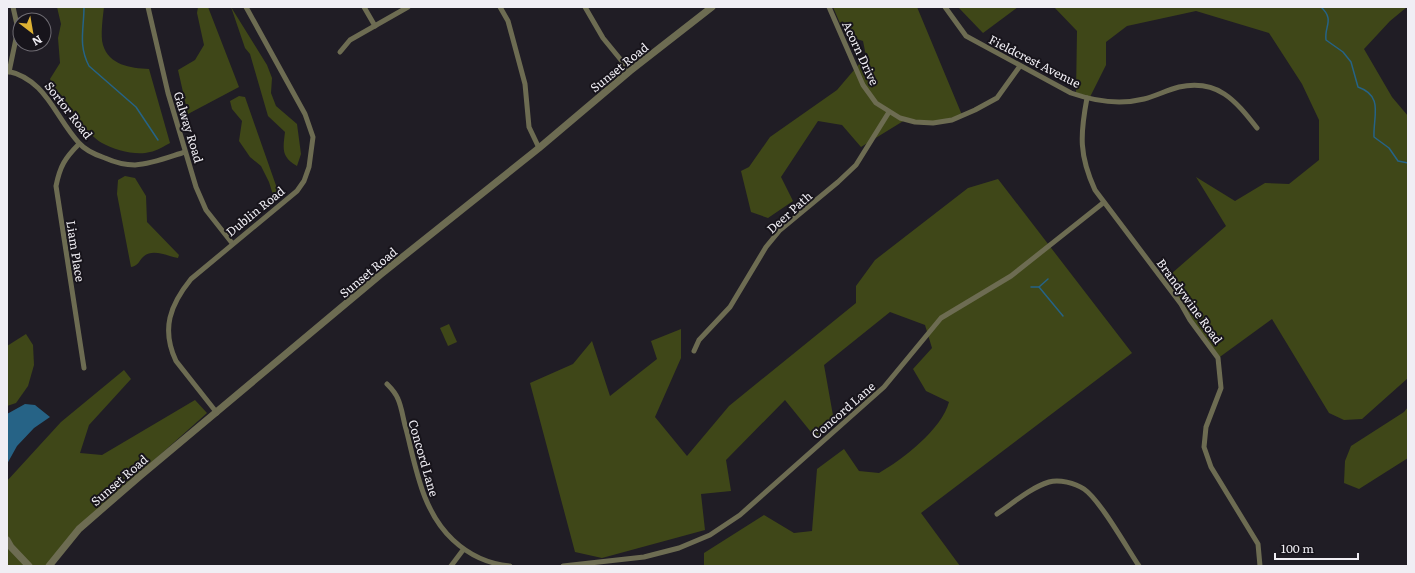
<svg xmlns="http://www.w3.org/2000/svg" width="1415" height="573" viewBox="0 0 1415 573" font-family="Literata,serif">
<style>
.green{fill:#3f4718}
.water{fill:#266386}
.lines{fill:none;stroke-linecap:round;stroke-linejoin:round}
.stream{stroke:#266386;stroke-width:1.5}
.minor{stroke:#6d6c52;stroke-width:5}
.tertiary{stroke:#6d6c52;stroke-width:7}
.labels{text-anchor:middle;dominant-baseline:central;stroke-width:4;stroke-linejoin:round;paint-order:stroke}
.street-label{font-size:12px;fill:#f0eef4;stroke:#17141b}
</style>
<rect width="100%" height="100%" fill="#201d25"/>
<g class="green">
<path d="M57,7h47c-1,9 -4,29 -1,38 6,20 27,23 46,24l21,74c-6,3 -13,8 -20,9 -14,4 -35,-2 -48,-9 -14,-7 -45,-49 -52,-64l10,-16 -2,-25 3,-14z"/>
<path d="M198,7h10l31,80 -51,27 -10,-44 17,-10 9,-15 -7,-32z"/>
<path d="M231,7l36,58 5,13 -1,15 5,13 21,18 4,30 -4,12c-16,-9 -14,-17 -12,-34l-17,-16 -18,-62 -5,-6z"/>
<path d="M833,7h84l45,108 -37,10 -20,-5 -44,27 -19,-22 -24,-4 -37,56 12,24 -25,17 -17,-6 -10,-41 8,-4 21,-30 67,-47 29,-34 -3,-15 -18,-6z"/>
<path d="M958,7h60l-35,26z"/>
<path d="M1054,7h353l-17,14 -26,28 28,48 16,19v262l-46,41 -18,1 -15,-7 -57,-94 -55,40 -49,-71 6,-5 -3,-9 55,-48 -30,-49 39,24 30,-18 24,1 30,-24v-40l-17,-36 -33,-51 -73,-22 -69,15 -21,16v23l-17,34 -13,-5 1,-63z"/>
<path d="M239,96l6,1 34,97 -5,4 -5,-16 -8,-16 -11,-9 -11,-16 3,-20 -10,-12 -2,-8z"/>
<path d="M125,176l10,2 11,18 1,26 32,33 -1,3c-11,-2 -26,-10 -35,-1 -4,4 -5,9 -12,10l-14,-73 1,-14z"/>
<path d="M998,179l134,174 -211,160 39,53h-256v-13l60,-38 30,18 18,-2 5,-62 27,-20 15,22 20,2c23,-13 63,-44 70,-71l-23,-11 -13,-22 19,-21 -7,-23 -35,-13 -66,53 10,56 -19,16 -30,-37 -59,60 5,31 -30,3 4,36 -103,28 -27,-6 -45,-169 43,-19 19,-23 18,55 47,-37 -6,-18 30,-12v29l-26,59 32,39 42,-50 127,-103v-17l19,-26 93,-72z"/>
<path d="M449,324l8,18 -9,4 -8,-18z"/>
<path d="M26,334l7,11 1,20 -6,21 -12,17 -9,3v-60z"/>
<path d="M124,370l7,9 -42,46 -9,28 22,2 93,-55 12,13 -127,113 -32,40h-41v-85l54,-59z"/>
<path d="M1408,407v51l-49,31 -15,-6 1,-22 6,-15 53,-34z"/>
</g>
<path class="water" d="M25,404l10,1 15,12 -16,11 -17,18 -10,18v-50z"/>
<g class="lines">
<g class="stream">
<path d="M84,7c0,22 -6,38 5,59l47,41 22,33"/>
<path d="M1321,7c14,13 3,19 5,33l17,12 8,10 7,25c26,9 15,29 16,50l15,11 9,13 10,2"/>
<path d="M1031,287h8l9,-8"/>
<path d="M1039,287l24,29"/>
</g>
<g class="minor">
<path d="M148,7l20,86 28,94 10,23 26,33"/>
<path d="M364,7l11,19"/>
<path d="M500,7l8,14 17,63 4,43 10,21"/>
<path d="M585,7l18,31 27,33"/>
<path d="M829,7l34,78 13,18 24,15 15,4 18,1 19,-3 23,-10 22,-12 23,-32"/>
<path d="M945,7l21,29 105,57c23,8 49,12 73,6 12,-3 23,-9 35,-12 39,-8 56,13 78,41"/>
<path d="M340,52l10,-12 58,-33"/>
<path d="M7,71c39,8 48,46 72,72 6,7 17,12 26,15 9,4 20,7 30,7 17,-1 34,-8 50,-13"/>
<path d="M9,72l9,-43 -5,-22"/>
<path d="M1087,98c-7,37 -8,57 8,92l86,114 9,16 28,38 3,30 -15,39 -2,20 7,20 47,77 2,22"/>
<path d="M79,144c-14,14 -19,22 -23,42l28,182"/>
<path d="M694,351l5,-11 31,-33 36,-60 14,-17 58,-48 18,-17 33,-53"/>
<path d="M387,384c4,4 9,10 11,15 4,9 5,20 8,30 10,39 16,82 47,111 16,15 36,24 57,26"/>
<path d="M217,413l-41,-52c-15,-32 -6,-56 15,-82l106,-88 7,-10 5,-14 4,-30 -8,-23 -59,-107"/>
<path d="M997,514c16,-11 33,-26 52,-32 10,-3 26,1 35,7 16,11 43,59 55,77"/>
<path d="M451,566l12,-16"/>
<path d="M563,566l81,-9 35,-9 31,-13 30,-20 144,-128 57,-69 70,-42 92,-73"/>
</g>
<g class="tertiary">
<path d="M7,540l4,7 18,19"/>
<path d="M49,566l30,-37 61,-53 240,-201 159,-127 91,-77 82,-64"/>
</g>
</g>
<g class="labels">
<g class="street-label">
<text transform="translate(861 53) rotate(65)">Acorn Drive</text>
<text transform="translate(1035 61) rotate(27)">Fieldcrest Avenue</text>
<text transform="translate(619 67) rotate(-39)">Sunset Road</text>
<text transform="translate(69 110) rotate(52)">Sortor Road</text>
<text transform="translate(189 127) rotate(73)">Galway Road</text>
<text transform="translate(255 211) rotate(-39)">Dublin Road</text>
<text transform="translate(789 212) rotate(-42)">Deer Path</text>
<text transform="translate(76 251) rotate(81)">Liam Place</text>
<text transform="translate(368 272) rotate(-40)">Sunset Road</text>
<text transform="translate(1190 301) rotate(54)">Brandywine Road</text>
<text transform="translate(843 410) rotate(-41)">Concord Lane</text>
<text transform="translate(424 458) rotate(74)">Concord Lane</text>
<text transform="translate(119 480) rotate(-41)">Sunset Road</text>
</g>
</g>
<rect width="1415" height="573" fill="none" stroke="#f0eef4" stroke-width="16"/>
<g transform="translate(32 32) rotate(149)"><circle r="19" fill="#17141b" stroke="#6e6b72"/>
<path d="M0-3L7 15L0 10L-7 15Z" fill="#ddb133"/>
<text y="-6" font-size="11" font-weight="bold" text-anchor="middle" fill="#f0eef4">N</text>
</g>
<path d="M1275 553v6h83v-6" fill="none" stroke="#f0eef4" stroke-width="2"/>
<text x="1281" y="553" font-size="12" fill="#f0eef4" stroke="#17141b" stroke-width="3" paint-order="stroke">100 m</text>
</svg>
